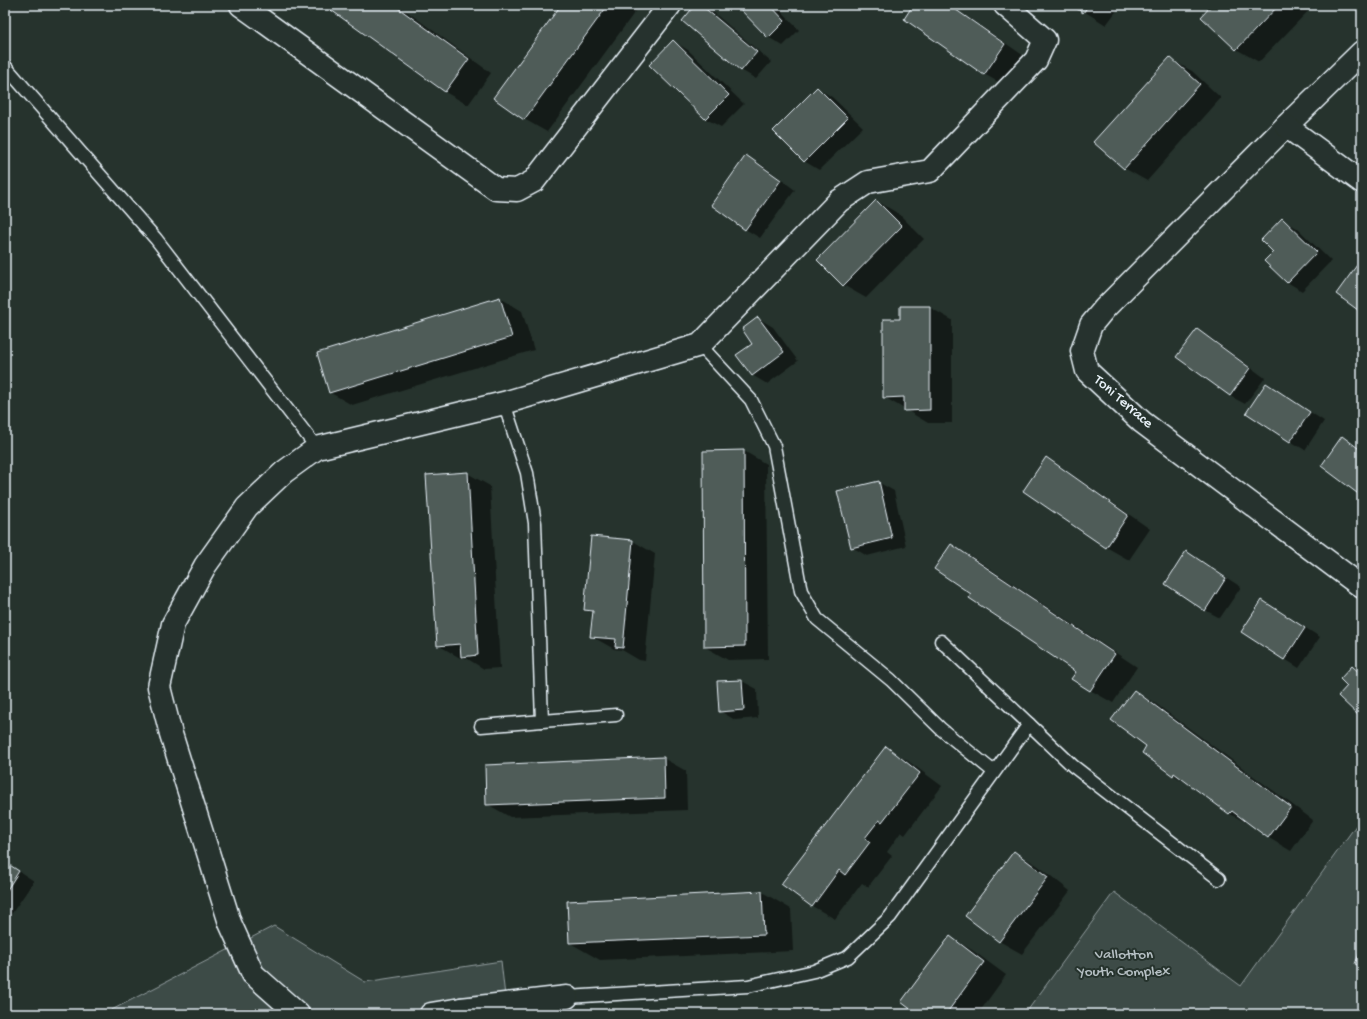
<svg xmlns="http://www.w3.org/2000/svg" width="1367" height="1019" viewBox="0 0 1367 1019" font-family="'Gochi Hand',sans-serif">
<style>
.green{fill:#3e4b47;stroke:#939ea0}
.shadow{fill:#0007}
.building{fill:#505c59;stroke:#e8f1f8}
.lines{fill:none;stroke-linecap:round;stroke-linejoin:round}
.lane-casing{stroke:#e8f1f8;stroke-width:15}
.street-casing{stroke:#e8f1f8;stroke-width:25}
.lane{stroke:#26332d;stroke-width:12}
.street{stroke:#26332d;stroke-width:22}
.labels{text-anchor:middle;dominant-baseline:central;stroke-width:4;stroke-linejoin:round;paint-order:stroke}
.street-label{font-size:15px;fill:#e8f1f8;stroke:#26332d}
.park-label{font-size:15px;fill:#b5bfc3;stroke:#26332d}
</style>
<rect width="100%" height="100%" fill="#26332d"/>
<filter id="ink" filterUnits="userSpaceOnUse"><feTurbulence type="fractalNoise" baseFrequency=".025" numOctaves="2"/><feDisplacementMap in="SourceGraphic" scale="8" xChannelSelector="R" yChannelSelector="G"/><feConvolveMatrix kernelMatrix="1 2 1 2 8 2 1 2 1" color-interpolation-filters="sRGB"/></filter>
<g filter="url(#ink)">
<g class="green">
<path d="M1362,817v197h-337l89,-122 127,94z"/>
<path d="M274,926l91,56 136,-21 6,53h-403z"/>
</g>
<g class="shadow">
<path d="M326,5h72l93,68 -23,32 -23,-13z"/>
<path d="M561,5h79l-93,127 -23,-13z"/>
<path d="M696,5h5l12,7 58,50 -15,17 -15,-9z"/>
<path d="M737,5h38l24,25 -16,16 -15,-9z"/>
<path d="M914,5h27l4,2 2,-2 22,13 58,40 -20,29 -23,-13z"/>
<path d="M1074,5h47l-15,20z"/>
<path d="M1214,5h100l-55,57 -23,-13z"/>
<path d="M673,41l15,9 56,54 -23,23 -15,-8 -56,-54z"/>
<path d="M1170,59l22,12 29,27 -74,83 -23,-13z"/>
<path d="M817,88l15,9 31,30 -44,43 -15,-9z"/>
<path d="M747,157l15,8 33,25 -35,48 -15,-9z"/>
<path d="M877,201l22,13 25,25 -58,59 -23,-13z"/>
<path d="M1282,220l15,8 34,33 -29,30 -15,-9z"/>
<path d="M500,298l22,13 12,39 -182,55 -23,-13z"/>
<path d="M929,307l23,13v103h-24l-44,-26 17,-77z"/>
<path d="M758,318l15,9 25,34 -31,23 -15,-9 2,-31z"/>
<path d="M1197,330l15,9 53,39 -20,26 -15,-8z"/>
<path d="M1267,384l57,37 -19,29 -15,-9z"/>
<path d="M1343,438l19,12v45h-1z"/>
<path d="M744,451l22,13 2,195 -40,1 -23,-13z"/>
<path d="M1046,459l22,13 82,57 -21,31 -23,-13z"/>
<path d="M467,473l23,13 10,182 -16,1 -18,-11h-6l-22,-13z"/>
<path d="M878,482l16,9 12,55 -39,10 -15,-9z"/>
<path d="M591,537l42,4 22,13 -10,107 -6,-1 -17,-10 -8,-1 -23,-13 3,-22 -9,-5z"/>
<path d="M952,545l22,13 163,109 -24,36 -23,-13 -13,-18 -54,-39 -50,-40z"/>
<path d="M1187,552l54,35 -21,31 -15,-8z"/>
<path d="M1263,601l57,36 -21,31 -57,-36z"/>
<path d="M1353,667l9,6v44l-3,-2 -10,-29z"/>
<path d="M742,681l15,8 1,29 -23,2 -15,-9z"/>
<path d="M1134,691l22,13 157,116 -22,31 -22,-13 -16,-12 -23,-12 -36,-27 -21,-12 -26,-29z"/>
<path d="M886,748l22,13 34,25 -37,49 -4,-3 -14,20 5,4 -24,31 -6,-4 -27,36 -23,-13z"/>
<path d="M663,758l23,13 1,39 -177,7 -23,-13z"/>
<path d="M1014,852l23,13 33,26 -48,63 -23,-13z"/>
<path d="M5,862l29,19 -26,38 -3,-1z"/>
<path d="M762,892l29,17 2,42 -193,9 -30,-17z"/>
<path d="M950,937l22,13 34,25 -28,39h-59z"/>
</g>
<g class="building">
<path d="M324,5h70l75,54 -24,33z"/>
<path d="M561,5h47l-84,115 -31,-22z"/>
<path d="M695,5h6l56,47 -16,19 -59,-50z"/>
<path d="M736,5h34l15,16 -17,17z"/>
<path d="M913,5h26l4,3 2,-3h4l56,39 -21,31 -80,-56z"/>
<path d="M1072,5h17l-6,8z"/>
<path d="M1212,5h67l-43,45 -35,-33z"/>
<path d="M673,40l56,55 -24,24 -56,-54z"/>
<path d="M1170,57l30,27 -76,85 -31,-27z"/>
<path d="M817,87l31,31 -44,44 -31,-31z"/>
<path d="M746,155l35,25 -36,50 -34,-25z"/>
<path d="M876,200l26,26 -59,60 -26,-26z"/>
<path d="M1282,218l35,34 -30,31 -23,-22 9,-9 -12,-12z"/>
<path d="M1357,265l5,4v44l-26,-19z"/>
<path d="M500,297l12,40 -183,56 -12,-40z"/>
<path d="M900,306h30v104l-26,1v-14l-21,1v-79h17z"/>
<path d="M758,317l26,35 -32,24 -16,-21 16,-11 -10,-15z"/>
<path d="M1197,329l53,39 -20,28 -54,-39z"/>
<path d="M1266,383l44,29 -20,30 -44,-29z"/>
<path d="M1342,436l20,15v43l-1,2 -40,-30z"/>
<path d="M744,450l1,196 -41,1 -1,-196z"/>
<path d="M1046,457l82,58 -22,33 -83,-57z"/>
<path d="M468,472l10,183 -17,2 -1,-13 -23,2 -11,-171z"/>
<path d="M879,481l13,57 -41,10 -14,-57z"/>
<path d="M591,536l42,4 -10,108 -8,-1 1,-8 -26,-2 3,-26 -9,-1z"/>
<path d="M951,544l164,110 -25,37 -19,-12 5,-7 -55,-37 1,-2 -53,-35 2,-4 -37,-25z"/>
<path d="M1186,551l40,27 -21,33 -40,-27z"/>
<path d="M1262,600l43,28 -21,32 -43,-28z"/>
<path d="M1352,666l10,9v38l-3,3 -21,-20 9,-10 -7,-7z"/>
<path d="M742,680l2,30 -25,2 -2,-31z"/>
<path d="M1134,690l157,117 -23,31 -36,-27 -3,3 -55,-41 -1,3 -31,-23 4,-7 -35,-26z"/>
<path d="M886,746l34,27 -38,49 -3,-2 -14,18 5,4 -25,33 -6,-5 -27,37 -31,-23z"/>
<path d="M664,757l1,41 -179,7 -1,-40z"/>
<path d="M1014,851l34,26 -49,65 -34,-26z"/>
<path d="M5,862l14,9 -14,22z"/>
<path d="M762,891l2,44 -195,8 -2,-42z"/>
<path d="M950,936l34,26 -38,52h-29l-16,-12z"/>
<path d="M1362,947v20l-7,-3z"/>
</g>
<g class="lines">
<defs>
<g id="lane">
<path d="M5,66l151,173 161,209"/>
<path d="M700,345l51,55 23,46 27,145 16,28 74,61 50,49 53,43"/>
<path d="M504,403l23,70 8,50 7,198"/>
<path d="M1029,724l44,42 146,113"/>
<path d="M481,726l135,-11"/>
<path d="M567,997l181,-11 66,-15 34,-14 42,-40 139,-193 -88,-83"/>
</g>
<g id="street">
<path d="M241,5l255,184 21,1 17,-9 136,-176"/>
<path d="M1362,52l-76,74 -181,182 -14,17 -9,26 5,20 55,51 220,165"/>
<path d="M1286,126l76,56"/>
<path d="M298,1014l-45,-40 -23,-51 -59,-189 -12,-47 14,-63 32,-58 42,-59 37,-35 33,-24 187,-45 196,-58 139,-144 29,-19 62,-11 106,-111 9,-20 -40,-35"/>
<path d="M431,1014l30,-5"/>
<path d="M462,1014l-1,-5 106,-12"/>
</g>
</defs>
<use href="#lane" class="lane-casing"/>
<use href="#street" class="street-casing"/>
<use href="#lane" class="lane"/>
<use href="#street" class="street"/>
</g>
</g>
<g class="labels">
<g class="street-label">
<text transform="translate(1123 402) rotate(41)">Toni Terrace</text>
</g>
<g class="park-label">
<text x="1124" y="955">Vallotton<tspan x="1124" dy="17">Youth Complex</tspan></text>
</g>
</g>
<rect width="1367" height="1019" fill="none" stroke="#26332d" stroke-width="20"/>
<rect x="10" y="10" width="1347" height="999" fill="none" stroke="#e8f1f8" stroke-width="1.5" filter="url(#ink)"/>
</svg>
